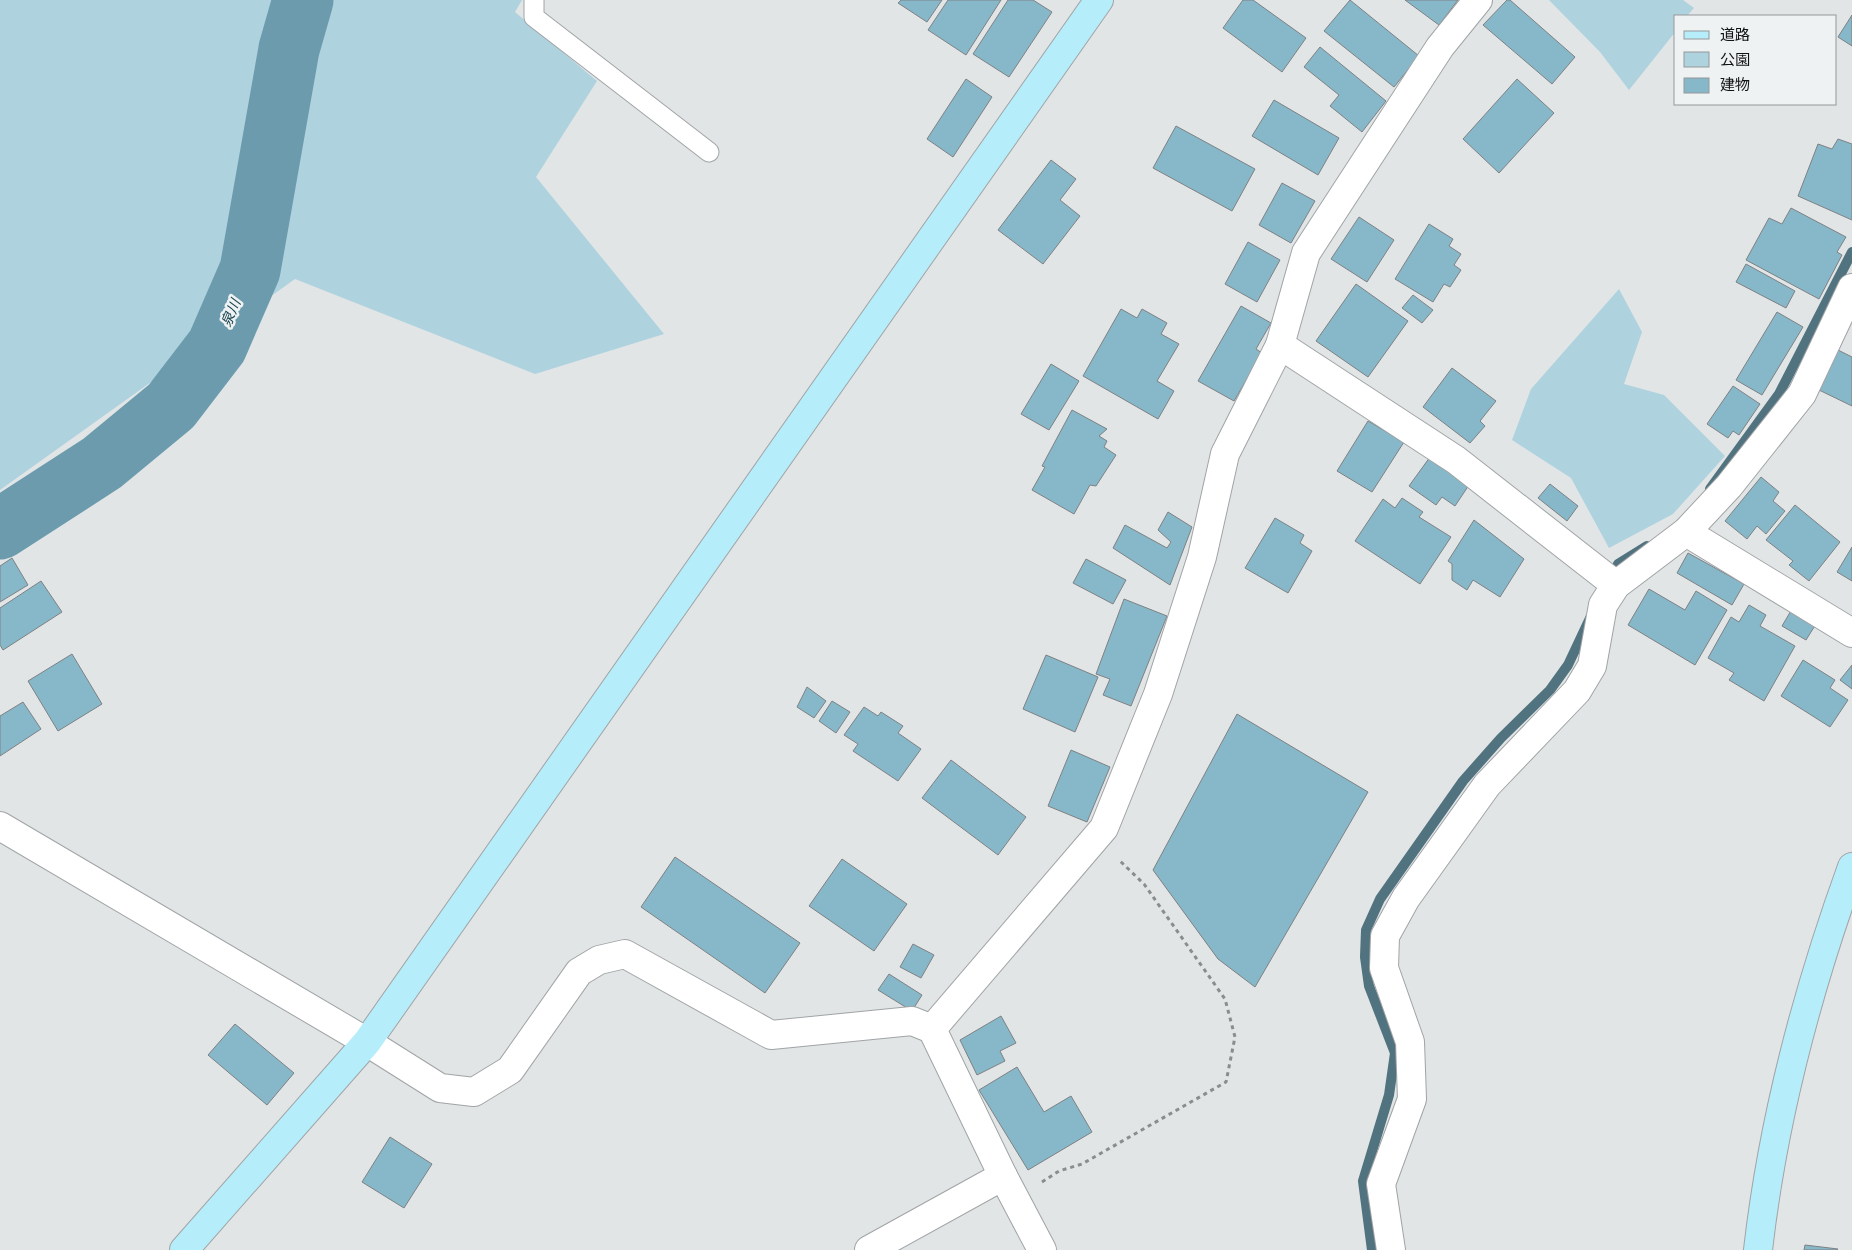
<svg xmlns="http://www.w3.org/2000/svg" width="1852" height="1250" viewBox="0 0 1852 1250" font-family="Signika,'Noto Sans JP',sans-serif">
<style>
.green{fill:#afd2df}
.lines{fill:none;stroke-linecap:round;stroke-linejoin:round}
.stream{stroke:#51727f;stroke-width:10}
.river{stroke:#6c9bad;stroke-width:61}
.building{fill:#87b8ca;stroke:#7e8183}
.lane-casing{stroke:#a1a4a6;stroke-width:21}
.street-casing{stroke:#a1a4a6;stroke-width:30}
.secondary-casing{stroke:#a1a4a6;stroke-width:30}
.path{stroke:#8a8d8e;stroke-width:3;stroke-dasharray:4 4;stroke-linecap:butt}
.lane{stroke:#fff;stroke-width:19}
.street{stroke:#fff;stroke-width:28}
.secondary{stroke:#b6edfb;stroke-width:28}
.labels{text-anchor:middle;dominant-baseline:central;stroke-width:5;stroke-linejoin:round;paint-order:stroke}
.water-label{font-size:14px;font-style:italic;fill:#123e4b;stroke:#eef2f3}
</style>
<rect width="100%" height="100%" fill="#e1e5e6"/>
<g class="green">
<path d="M0,0h522l-7,12 82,69 -61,96 128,157 -129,40 -240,-95 -295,211z"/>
<path d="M1549,0h134l11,8 -7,8h-11v15l-47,59 -29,-38z"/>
<path d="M1619,289l23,43 -18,52 40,11 61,61 -52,58 -64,34 -38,-70 -59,-38 19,-51z"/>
</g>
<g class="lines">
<g class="stream">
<path d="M1710,489l69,-95 73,-142"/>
<path d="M1611,579l7,-15 29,-18"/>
<path d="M1372,1250l-9,-69 26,-86 6,-42 -26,-67 -4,-29 1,-27 14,-31 83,-118 38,-43 49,-48 18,-25 23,-49"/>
</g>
<path class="river" d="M0,529l102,-66 69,-57 46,-60 33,-76 39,-221 14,-49"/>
</g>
<g class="building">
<path d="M901,0h41l-15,22 -29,-19z"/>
<path d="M948,0h53l-35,55 -38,-25z"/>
<path d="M1008,0h25l19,12 -43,65 -36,-23z"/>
<path d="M1243,0h10l53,38 -24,34 -59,-44z"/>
<path d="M1350,0l69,56 -25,31 -70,-56z"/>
<path d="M1405,0h53l-19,25z"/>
<path d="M1507,0h3l65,57 -23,27 -69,-59z"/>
<path d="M1852,15v31l-14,-9z"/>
<path d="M1320,47l66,54 -24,31 -32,-26 9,-11 -35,-28z"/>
<path d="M966,79l26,18 -39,60 -26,-18z"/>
<path d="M1517,79l37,34 -55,60 -36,-34z"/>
<path d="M1274,100l65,38 -21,37 -66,-39z"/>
<path d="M1176,126l79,43 -23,42 -79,-43z"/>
<path d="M1838,139l14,5v76l-54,-24 20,-52 14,5z"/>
<path d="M1051,160l25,19 -16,21 20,16 -37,48 -45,-34z"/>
<path d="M1282,183l33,18 -24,42 -32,-18z"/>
<path d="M1791,208l55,29 -9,15 5,3 -23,44 -73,-39 23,-42 13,6z"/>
<path d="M1359,217l35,23 -27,42 -36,-23z"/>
<path d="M1429,224l24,15 -4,7 12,8 -7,11 7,5 -11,17 -6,-3 -11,18 -38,-23z"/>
<path d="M1248,242l32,18 -23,42 -32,-18z"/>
<path d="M1746,264l49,27 -9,17 -50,-26z"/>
<path d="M1356,284l52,37 -40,56 -52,-36z"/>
<path d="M1413,295l20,15 -11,13 -20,-15z"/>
<path d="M1241,306l30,17 -15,26 6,4 -28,48 -36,-20z"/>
<path d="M1121,309l16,9 5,-9 25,14 -6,11 18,10 -22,37 17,10 -16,28 -75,-43z"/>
<path d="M1777,312l26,15 -41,68 -26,-15z"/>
<path d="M1838,350l14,7v49l-33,-16z"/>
<path d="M1051,364l28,17 -30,49 -28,-16z"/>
<path d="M1452,368l44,33 -16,20 5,5 -15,17 -47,-36z"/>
<path d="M1733,386l27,18 -21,31 -6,-4 -5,7 -21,-14z"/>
<path d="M1072,410l35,19 -8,7 8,5 -3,6 12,8 -20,31 -6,-1 -16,29 -42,-24 13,-23 -3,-1z"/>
<path d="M1368,421l36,21 -32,50 -35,-21z"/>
<path d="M1430,457l39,28 -14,21 -13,-9 -6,8 -27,-19z"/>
<path d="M1761,477l18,15 -6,9 12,10 -19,23 -9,-8 -10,13 -22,-18z"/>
<path d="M1550,484l28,22 -11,15 -29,-23z"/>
<path d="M1402,498l21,14 -4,5 32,20 -31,47 -65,-43 28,-42 12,9z"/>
<path d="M1795,505l45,37 -31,39 -20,-16 4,-4 -27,-21z"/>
<path d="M1168,512l24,15 -22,58 -57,-37 12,-23 42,23 4,-6 -13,-12z"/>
<path d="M1275,518l29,17 -4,8 12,8 -24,42 -43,-25z"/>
<path d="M1474,520l50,39 -24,38 -27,-17 -6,10 -15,-10v-16l-4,-3z"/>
<path d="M1852,547v34l-15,-9z"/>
<path d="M1688,553l56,31 -12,21 -55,-32z"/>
<path d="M12,558l16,27 -28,17v-36z"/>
<path d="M1086,559l40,21 -13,24 -40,-21z"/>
<path d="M41,581l21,31 -59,38 -3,-5v-37z"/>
<path d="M1649,589l36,21 11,-19 31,19 -32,55 -67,-40z"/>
<path d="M1124,599l43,17 -36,90 -28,-11 7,-16 -14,-5z"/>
<path d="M1749,605l17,10 -6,11 35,20 -31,55 -35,-21 5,-7 -26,-15 23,-41 8,5z"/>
<path d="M1792,609l24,15 -10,16 -24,-14z"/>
<path d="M72,654l30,50 -44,27 -30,-50z"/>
<path d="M1046,655l52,22 -23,55 -52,-23z"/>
<path d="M1803,660l32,20 -5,8 18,12 -18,27 -49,-31z"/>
<path d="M1852,665v24l-12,-9z"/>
<path d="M807,687l19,14 -12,17 -17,-11z"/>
<path d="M832,701l18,11 -14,21 -17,-12z"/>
<path d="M23,702l18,27 -41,27v-40z"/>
<path d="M864,707l14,9 3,-4 22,14 -5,7 23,16 -23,32 -45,-30 5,-7 -14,-9z"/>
<path d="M1237,714l131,78 -113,195 -37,-28 -65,-89z"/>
<path d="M1071,750l39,17 -23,55 -39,-16z"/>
<path d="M951,760l75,57 -28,38 -76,-57z"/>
<path d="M675,857l125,86 -35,50 -124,-86z"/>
<path d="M842,859l65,45 -33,47 -65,-45z"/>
<path d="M913,944l21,11 -13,23 -21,-11z"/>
<path d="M889,974l33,21 -10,16 -34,-21z"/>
<path d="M1001,1016l15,27 -16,8 5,10 -28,14 -17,-35z"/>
<path d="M235,1024l59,49 -27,32 -59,-50z"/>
<path d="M1017,1067l27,45 27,-16 21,36 -64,38 -49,-80z"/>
<path d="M390,1137l42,27 -28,44 -42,-26z"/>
<path d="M1805,1245l33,4 -1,1h-33z"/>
</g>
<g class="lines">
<defs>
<path id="lane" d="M534,0v17l175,135"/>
<g id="street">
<path d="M1280,345l176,115 160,125"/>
<path d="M1686,532l166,101"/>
<path d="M0,826l367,216 73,46 34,4 36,-22 69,-98 20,-12 26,-6 146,81 141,-14 20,8 71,147 39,74"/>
<path d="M932,1029l172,-201 54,-134 44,-137 23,-103 55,-109 26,-92 134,-206 38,-47"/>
<path d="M869,1250l134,-74"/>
<path d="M1391,1250l-10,-66 31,-85 -2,-57 -26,-74 1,-32 21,-38 81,-113 90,-94 15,-25 11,-61 13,-20 70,-53 43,-46 73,-92 50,-106"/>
</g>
<g id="secondary">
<path d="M184,1250l183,-208 732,-1042"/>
<path d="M1758,1250c15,-131 49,-259 94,-383"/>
</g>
</defs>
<use href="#lane" class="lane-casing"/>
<use href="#street" class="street-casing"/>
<use href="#secondary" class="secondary-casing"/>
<path class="path" d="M1042,1182l17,-11 23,-7 144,-82 9,-45 -10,-38 -81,-115 -26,-25"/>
<use href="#lane" class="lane"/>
<use href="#street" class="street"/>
<use href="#secondary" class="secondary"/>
</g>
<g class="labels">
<g class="water-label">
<text transform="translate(231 313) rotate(-67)">泉川</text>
</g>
</g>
<rect x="1674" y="15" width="162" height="90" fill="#eef2f3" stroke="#969899"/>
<rect x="1684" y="31" width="25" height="8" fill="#b6edfb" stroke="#969899"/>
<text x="1720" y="40" font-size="15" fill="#111213">道路</text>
<rect x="1684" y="52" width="25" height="15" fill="#afd2df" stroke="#969899"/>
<text x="1720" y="65" font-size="15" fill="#111213">公園</text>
<rect x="1684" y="78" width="25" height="15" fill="#87b8ca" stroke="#969899"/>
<text x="1720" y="90" font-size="15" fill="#111213">建物</text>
</svg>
